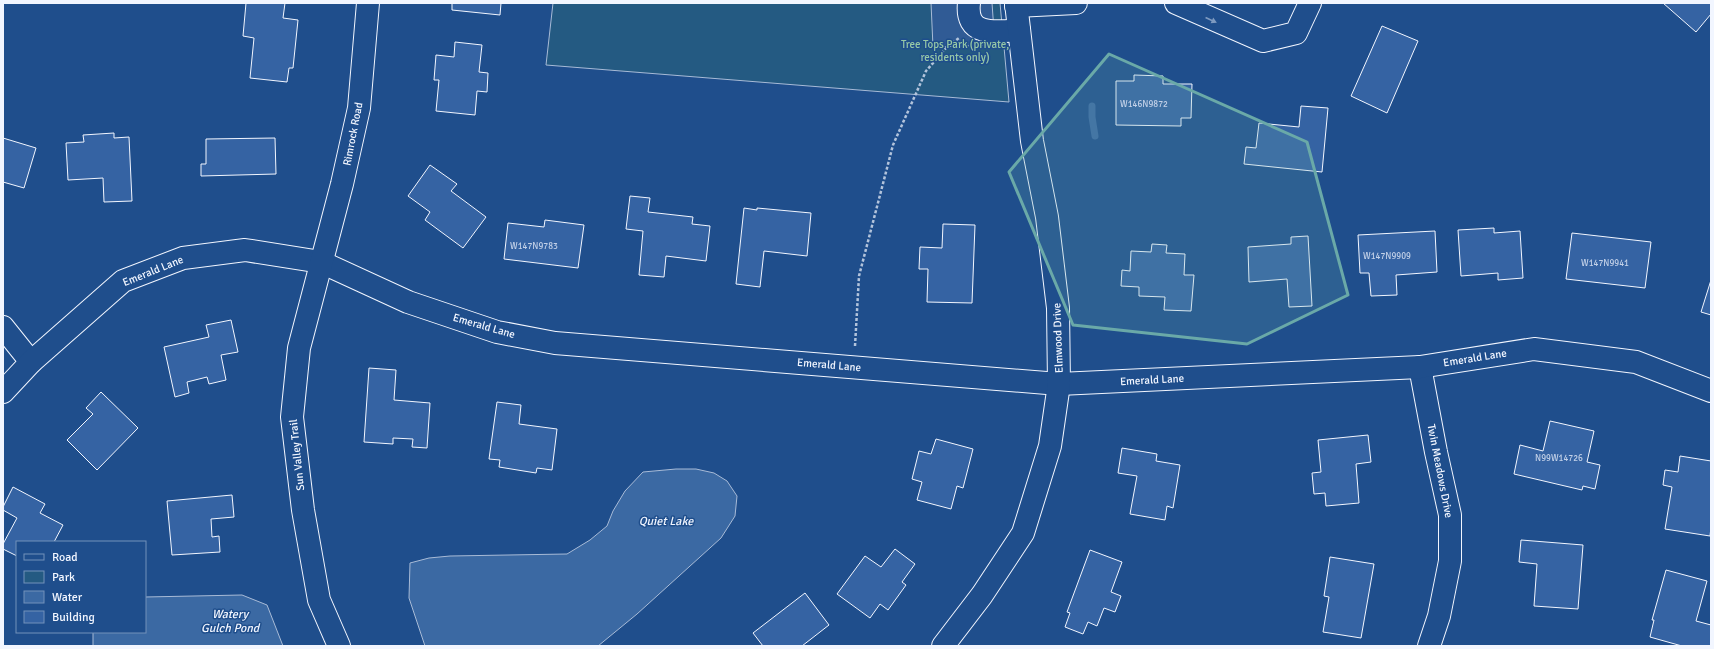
<svg xmlns="http://www.w3.org/2000/svg" width="1714" height="649" viewBox="0 0 1714 649" font-family="Signika,sans-serif">
<style>
.green{fill:#245a82;stroke:#a8bbd7}
.parking{fill:#305b95;stroke:#a8bbd7}
.water{fill:#3b69a3;stroke:#a8bbd7}
.lines{fill:none;stroke-linecap:round;stroke-linejoin:round}
.stream{stroke:#3b69a3;stroke-width:7}
.building{fill:#3563a3;stroke:#f2f6ff}
.minor-casing{stroke:#f2f6ff;stroke-width:24}
.path{stroke:#b3c4dc;stroke-width:2.5;stroke-dasharray:3 2;stroke-linecap:butt}
.minor{stroke:#1f4e8c;stroke-width:22}
.oneway{fill:#7e9ac0}
.marked{fill:#6aa9a8;fill-opacity:0.2;stroke:#6aa9a8;stroke-width:3;stroke-linejoin:round}
.labels{text-anchor:middle;dominant-baseline:central;stroke-width:3;stroke-linejoin:round;paint-order:stroke}
.number-label{font-size:9px;fill:#c3d1e8}
.park-label{font-size:11px;fill:#97c8a6;stroke:#1f4e8c}
.street-label{font-size:11px;fill:#f2f6ff;stroke:#1f4e8c}
.water-label{font-size:12px;font-style:italic;fill:#f2f6ff;stroke:#1f4e8c}
</style>
<rect width="100%" height="100%" fill="#1f4e8c"/>
<path class="green" d="M553,3h447l9,99 -463,-37z"/>
<path class="parking" d="M931,3h61l3,42 -62,2z"/>
<g class="water">
<path d="M676,469h20l18,4 13,8 10,15 -2,20 -14,22 -84,76 -39,32h-173l-16,-48 1,-35 19,-5 21,-2 117,-2 23,-14 17,-14 6,-15 12,-20 18,-19z"/>
<path d="M242,595l25,10 16,41h-190v-14h52v-35z"/>
</g>
<g class="lines">
<path class="stream" d="M1092,106v11l3,19"/>
</g>
<g class="building">
<path d="M246,3h39l-2,15 15,2 -5,48h-4l-2,14 -37,-4 4,-40 -11,-2z"/>
<path d="M452,3h49l-1,12 -48,-5z"/>
<path d="M1663,3h48v11l-15,18z"/>
<path d="M1382,26l36,15 -31,72 -36,-17z"/>
<path d="M455,42l27,3 -3,27 9,1 -1,19 -10,-1 -2,24 -39,-4 3,-31h-5l2,-25 18,2z"/>
<path d="M1134,75l29,1v8h29l-1,34h-10v8l-65,-1v-44h18z"/>
<path d="M1301,106l27,2 -6,64 -78,-8 2,-17 10,1 3,-25 40,4z"/>
<path d="M114,133v5l15,-1 3,64 -28,1 -1,-24 -35,2 -2,-37 18,-1 -1,-7z"/>
<path d="M3,138l33,10 -12,40 -21,-6z"/>
<path d="M275,138l1,36 -75,2v-12h5v-25z"/>
<path d="M430,165l27,19 -6,7 35,26 -23,31 -38,-28 5,-8 -22,-16z"/>
<path d="M630,196l20,2 -2,14 45,5 -1,7 18,2 -4,35 -40,-5 -2,21 -25,-2 4,-44 -17,-2z"/>
<path d="M744,208l13,2v-2l54,5 -4,43 -43,-5 -4,36 -24,-3z"/>
<path d="M545,220l39,5 -6,43 -74,-9 4,-36 36,4z"/>
<path d="M943,224l32,1 -3,78 -45,-1 1,-33h-9l1,-22 22,1z"/>
<path d="M1494,228v5l26,-2 3,47 -25,2v-7l-37,3 -3,-46z"/>
<path d="M1435,231l2,41 -41,3 1,20 -26,1 -2,-23h-9l-2,-38z"/>
<path d="M1572,233l79,9 -6,46 -79,-9z"/>
<path d="M1308,236l4,70 -23,1 -2,-28 -38,3 -1,-35 43,-3v-7z"/>
<path d="M1152,244l15,1 -1,8 19,1 -1,21h10l-3,36 -27,-1 1,-13 -26,-1v-9l-18,-1 1,-16 8,1 1,-20 20,1z"/>
<path d="M1711,280v35l-10,-3z"/>
<path d="M231,320l7,32 -17,3 5,25 -17,4 -2,-7 -20,5 2,11 -14,4 -11,-50 45,-10 -3,-12z"/>
<path d="M369,368l27,2 -2,30 36,3 -3,45 -15,-1 1,-8 -20,-1v6l-29,-2z"/>
<path d="M101,392l37,36 -41,42 -30,-30 26,-26 -7,-6z"/>
<path d="M497,402l24,3 -2,19 38,5 -5,41 -15,-2 -1,5 -37,-6 1,-7 -11,-1z"/>
<path d="M1550,421l44,10 -7,31 13,3 -5,24 -12,-3 -1,4 -68,-16 6,-29 23,6z"/>
<path d="M1368,435l3,27 -15,2 3,39 -33,3 -1,-13 -11,1 -2,-21 9,-1 -3,-32z"/>
<path d="M936,439l37,10 -10,39 -6,-2 -6,23 -34,-9 5,-18 -10,-3 7,-28 12,3z"/>
<path d="M1122,448l35,6 -1,7 24,4 -7,43 -6,-2 -2,14 -35,-6 7,-38 -19,-3z"/>
<path d="M1680,456l31,5v66l-1,9 -45,-7 7,-42 -9,-2 2,-15 13,2z"/>
<path d="M13,487l32,17 -5,9 23,12 -9,17h-37v14l-14,-7v-5l14,-26 -14,-8v-3z"/>
<path d="M232,495l2,22 -23,2 1,18 7,-1 1,16 -48,3 -5,-54z"/>
<path d="M1521,540l62,5 -5,64 -44,-3 3,-42 -18,-2z"/>
<path d="M895,549l20,15 -13,18 4,3 -18,25 -8,-6 -10,14 -33,-24 28,-38 16,11z"/>
<path d="M1090,550l32,12 -11,30 10,4 -6,16 -11,-4 -7,18 -9,-4 -5,12 -18,-7 5,-14 -3,-1z"/>
<path d="M1330,557l44,7 -13,74 -38,-6 6,-35 -5,-1z"/>
<path d="M1666,570l41,11 -11,40 15,4v21h-29l-32,-9 4,-17h-2z"/>
<path d="M805,593l24,32 -27,21h-39l-10,-13z"/>
</g>
<g class="lines">
<defs>
<g id="minor">
<path d="M969,3c-4,34 27,29 50,27"/>
<path d="M1176,3l87,38 33,-8 14,-30"/>
<path d="M1016,6l60,-3"/>
<path d="M3,327l28,35"/>
<path d="M1420,367l16,85 14,63v46l-11,55 -10,30"/>
<path d="M3,392l28,-30 92,-81 60,-23 62,-8 76,12 87,40 89,30 58,11 504,41 361,-17 114,-18 102,13 75,29"/>
<path d="M339,646l-20,-46 -16,-90 -11,-93 7,-69 43,-164 17,-76 9,-105"/>
<path d="M943,646l39,-51 41,-62 27,-87 9,-62 -1,-76 -11,-91 -15,-76 -16,-138"/>
</g>
</defs>
<use href="#minor" class="minor-casing"/>
<path class="path" d="M855,346l4,-70 34,-131 33,-74 21,-24 12,-9"/>
<use href="#minor" class="minor"/>
</g>
<defs><path id="oneway-solid" d="M-6-.8H1V-3.2L6.5 0L1 3.2V.8H-6Z"/></defs>
<use class="oneway" href="#oneway-solid" transform="translate(1211 20) rotate(25)"/>
<path class="marked" d="M1109,54l198,88 41,153 -101,49 -174,-19 -64,-153z"/>
<g class="labels">
<g class="number-label">
<text x="1144" y="104">W146N9872</text>
<text x="534" y="246">W147N9783</text>
<text x="1387" y="256">W147N9909</text>
<text x="1605" y="263">W147N9941</text>
<text x="1559" y="458">N99W14726</text>
</g>
<g class="park-label">
<text x="955" y="44">Tree Tops Park (private,<tspan x="955" dy="13">residents only)</tspan></text>
</g>
<g class="street-label">
<text transform="translate(353 134) rotate(-79)">Rimrock Road</text>
<text transform="translate(153 271) rotate(-22)">Emerald Lane</text>
<text transform="translate(484 326) rotate(16)">Emerald Lane</text>
<text transform="translate(1058 338) rotate(-92)">Elmwood Drive</text>
<text transform="translate(1475 358) rotate(-9)">Emerald Lane</text>
<text transform="translate(829 365) rotate(5)">Emerald Lane</text>
<text transform="translate(1152 380) rotate(-3)">Emerald Lane</text>
<text transform="translate(297 455) rotate(-96)">Sun Valley Trail</text>
<text transform="translate(1440 471) rotate(79)">Twin Meadows Drive</text>
</g>
<g class="water-label">
<text x="666" y="521">Quiet Lake</text>
<text x="230" y="614">Watery<tspan x="230" dy="14">Gulch Pond</tspan></text>
</g>
</g>
<rect width="1714" height="649" fill="none" stroke="#f2f6ff" stroke-width="8"/>
<rect x="16" y="541" width="130" height="92" fill="#1f4e8c" stroke="#7391ba"/>
<rect x="24" y="554" width="20" height="6" fill="#1f4e8c" stroke="#7391ba"/>
<text x="52" y="561" font-size="12" fill="#f2f6ff">Road</text>
<rect x="24" y="571" width="20" height="12" fill="#245a82" stroke="#7391ba"/>
<text x="52" y="581" font-size="12" fill="#f2f6ff">Park</text>
<rect x="24" y="591" width="20" height="12" fill="#3b69a3" stroke="#7391ba"/>
<text x="52" y="601" font-size="12" fill="#f2f6ff">Water</text>
<rect x="24" y="611" width="20" height="12" fill="#3563a3" stroke="#7391ba"/>
<text x="52" y="621" font-size="12" fill="#f2f6ff">Building</text>
</svg>
